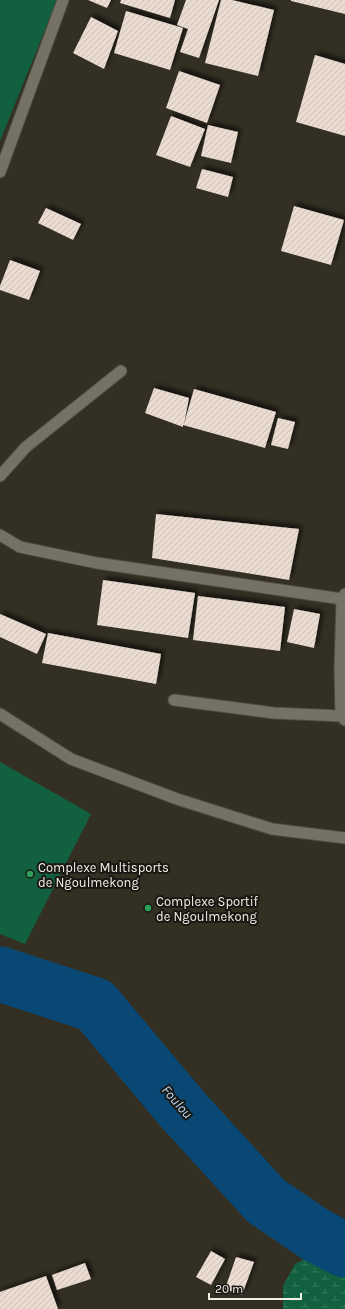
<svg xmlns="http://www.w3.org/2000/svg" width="345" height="1309" viewBox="0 0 345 1309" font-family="Karla,sans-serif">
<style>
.green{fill:#11603f}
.wetland{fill:url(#wetland-marsh)}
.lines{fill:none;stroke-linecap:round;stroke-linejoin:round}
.river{stroke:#094874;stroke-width:55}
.building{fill:url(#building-hatch);filter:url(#shadow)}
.service-casing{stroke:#4e4b41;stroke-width:13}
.minor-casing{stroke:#4e4b41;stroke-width:13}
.tertiary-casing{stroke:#4e4b41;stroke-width:13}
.service{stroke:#757164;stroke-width:11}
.minor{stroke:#757164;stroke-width:11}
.tertiary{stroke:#757164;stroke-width:11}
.leisure-dot{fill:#2e9e5b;stroke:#191712;stroke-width:1.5}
.labels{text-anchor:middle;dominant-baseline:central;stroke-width:4;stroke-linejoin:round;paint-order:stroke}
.poi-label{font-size:13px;fill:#f1efe8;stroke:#191712;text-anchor:start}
.water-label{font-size:14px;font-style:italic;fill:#b7dbfc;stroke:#191712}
</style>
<defs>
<pattern id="wetland-marsh" width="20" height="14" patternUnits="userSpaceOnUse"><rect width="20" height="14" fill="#11603f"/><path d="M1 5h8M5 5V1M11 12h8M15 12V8" fill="none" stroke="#34775b"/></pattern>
<pattern id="building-hatch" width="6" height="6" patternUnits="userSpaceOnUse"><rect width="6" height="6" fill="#eadcd1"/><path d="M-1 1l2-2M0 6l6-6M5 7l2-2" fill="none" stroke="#cabeb5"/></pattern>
<filter id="shadow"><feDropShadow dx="3.5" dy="-3.5" stdDeviation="2" flood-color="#0009"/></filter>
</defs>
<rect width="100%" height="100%" fill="#332f23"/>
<g class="green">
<path d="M0,0h57l-57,141z"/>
<path d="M0,762l91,52 -66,130 -25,-10z"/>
</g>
<path class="wetland" d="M345,1248v61h-62v-23l12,-22 22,-12z"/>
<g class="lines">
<path class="river" d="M0,974l95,31 88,105 83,91 50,34 29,15"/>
</g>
<g class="building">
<path d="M88,0h23l-4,8z"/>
<path d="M121,0h54l-5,18 -50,-15z"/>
<path d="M186,0h33l-20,58 -19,-6 8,-23 -11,-4z"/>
<path d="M221,0h11l42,10 -16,66 -53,-13z"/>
<path d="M291,0h54v14l-54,-13z"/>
<path d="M126,11l57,17 -13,42 -56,-17z"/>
<path d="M91,17l27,14 -14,38 -31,-16z"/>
<path d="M315,55l30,9v72l-49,-14z"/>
<path d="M179,71l41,14 -13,38 -41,-15z"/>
<path d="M171,116l34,13 -15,38 -34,-12z"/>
<path d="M208,125l30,7 -7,31 -30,-7z"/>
<path d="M202,169l31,8 -5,20 -32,-9z"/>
<path d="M294,206l50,14 -13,45 -50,-14z"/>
<path d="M46,208l35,16 -8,16 -35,-17z"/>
<path d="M10,260l30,11 -11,29 -29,-10v-4z"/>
<path d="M154,388l35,10 -5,26 10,-35 82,23 -11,36 -82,-23v2l-38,-14z"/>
<path d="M278,418l17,4 -7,27 -17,-4z"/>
<path d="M156,514l143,15 -10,51 -137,-22z"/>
<path d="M103,580l92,13 -7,45 -91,-13z"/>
<path d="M198,596l87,11 -5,44 -87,-11z"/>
<path d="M294,609l26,5 -6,34 -27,-6z"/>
<path d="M0,614l46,20 -9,20 -37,-17z"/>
<path d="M48,633l113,21 -5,30 -114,-21z"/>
<path d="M211,1251l14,8 -14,26 -15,-8z"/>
<path d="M236,1257l18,5 -12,33 -17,-6z"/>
<path d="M85,1263l6,16 -34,11 -5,-15z"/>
<path d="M46,1276l12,33h-58v-17z"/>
</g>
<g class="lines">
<defs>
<g id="service">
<path d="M0,476l26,-29 95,-76"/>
<path d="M0,535l20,12 77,16 245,36"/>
<path d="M174,700l100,13 67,3 4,4"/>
<path d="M341,716l-1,-47 2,-70 3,-5"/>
</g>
<path id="minor" d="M0,172l63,-172"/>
<path id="tertiary" d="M0,714l71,45 106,40 95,30 73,9"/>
</defs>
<use href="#service" class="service-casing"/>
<use href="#minor" class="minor-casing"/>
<use href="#tertiary" class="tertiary-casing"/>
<use href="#service" class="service"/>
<use href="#minor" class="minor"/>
<use href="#tertiary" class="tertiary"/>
</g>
<g class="leisure-dot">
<circle cx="30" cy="874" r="4"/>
<circle cx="148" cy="908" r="4"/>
</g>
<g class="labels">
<g class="poi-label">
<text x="38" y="867">Complexe Multisports<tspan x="38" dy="15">de Ngoulmekong</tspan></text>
<text x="156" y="901">Complexe Sportif<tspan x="156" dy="15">de Ngoulmekong</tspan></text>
</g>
<g class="water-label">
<text transform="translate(177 1102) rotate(49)">Foulou</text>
</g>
</g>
<path d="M209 1293v6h92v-6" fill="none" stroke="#f1efe8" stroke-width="2"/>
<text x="215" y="1293" font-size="12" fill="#f1efe8" stroke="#191712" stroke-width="3" paint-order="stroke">20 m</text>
</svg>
